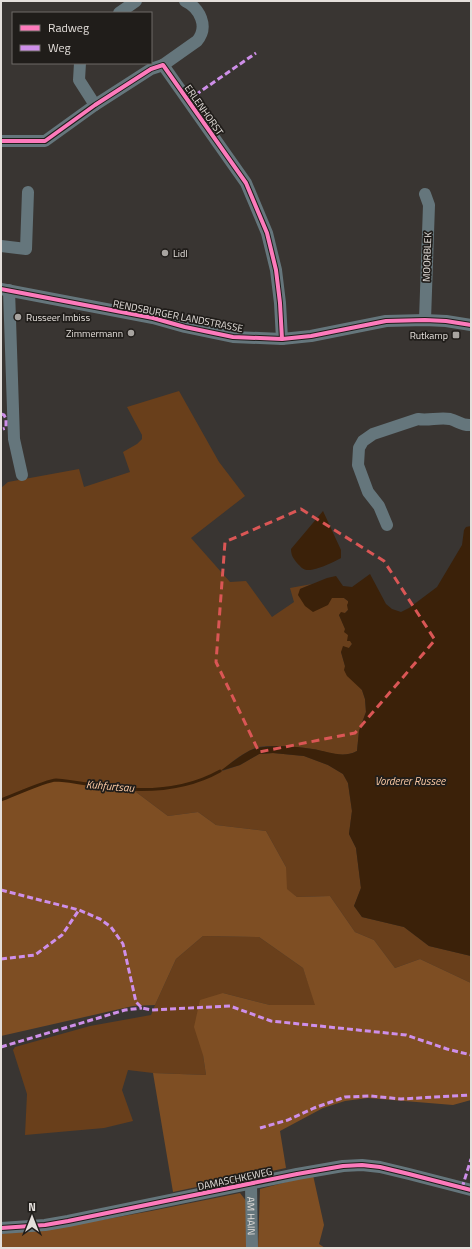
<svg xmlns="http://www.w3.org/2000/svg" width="472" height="1249" viewBox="0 0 472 1249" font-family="'Titillium Web',sans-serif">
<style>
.green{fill:#693f1b}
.forest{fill:#7e4e23}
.water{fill:#3b2109}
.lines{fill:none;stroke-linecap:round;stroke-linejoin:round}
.stream{stroke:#3b2109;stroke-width:3}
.minor{stroke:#65767c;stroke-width:12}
.quiet{stroke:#ce8fe9;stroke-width:3;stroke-dasharray:6 3;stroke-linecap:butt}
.cycleway-casing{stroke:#201d1a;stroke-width:6}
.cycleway{stroke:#fd7abc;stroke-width:4}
.marked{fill:none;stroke:#da5655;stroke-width:3;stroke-dasharray:8 5;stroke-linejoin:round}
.poi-dot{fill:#a8a4a0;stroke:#201d1a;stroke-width:1.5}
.labels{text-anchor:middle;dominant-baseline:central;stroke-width:3.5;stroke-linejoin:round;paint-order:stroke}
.street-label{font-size:10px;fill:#e4dfdb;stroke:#201d1a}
.poi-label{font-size:10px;fill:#e4dfdb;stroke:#201d1a;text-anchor:start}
.water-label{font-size:11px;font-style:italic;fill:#fccaa4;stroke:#201d1a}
</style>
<rect width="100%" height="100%" fill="#393532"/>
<g class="green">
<path d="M179,391l40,71 26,34 -54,42 39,44 16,-1 26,36 22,-15 -4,-14 22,-4 -12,5 32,9h12l4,3v9l-3,3 -6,2 13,29 -3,4h-3l-5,4 4,14 11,17 6,7 3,9 1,13 -7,19 -2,20c-15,8 -29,1 -44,-2 -12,-2 -48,-5 -58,-1 -12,5 -24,14 -33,23l18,-6 19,-11 14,-1 31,3 24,9 15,9 5,9 4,28 -3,23 7,14 5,40 -7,18 8,11 42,10 25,19 42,10v27l-51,-24 -25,9 -21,-28 -19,-8 -25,-36 -33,1 -11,-8v-22l-20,-36 -50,-6 -18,-13 -30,4 -36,-27 -78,-9 -53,19v-311l7,-6 71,-13 5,18 46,-15 -7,-20 14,-8 5,-5v-4l-15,-28z"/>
<path d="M203,936l56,1 44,31 13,37h-46l-47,-12 -20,62 3,20 -53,-2 -25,-3 -6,20 11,31 -29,7 -79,7 2,-41 -14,-44 2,-3 75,-21 61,-11 4,-10 21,-46z"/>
</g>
<g class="forest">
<path d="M54,780l78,9 36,27 30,-4 18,13 50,6 20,36 1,22 10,8 33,-1 25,36 19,8 21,28 25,-9 51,24v117l-18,5 -85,-7 -23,3 -22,7 -43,23 6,37 -113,24 -20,-119 53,2 -3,-20 -9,-28 6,-27 23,-7 47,12h45l-12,-37 -44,-31 -56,-1 -27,23 -21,46 -22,1 -132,30v-236z"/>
<path d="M313,1175l11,50 -5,19 6,4h-67l2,-59z"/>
<path d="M240,1193l7,9 -1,46h-245v-14c81,-8 160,-25 239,-41z"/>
</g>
<g class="water">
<path d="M323,511l18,39v8c-7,4 -26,13 -34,12 -4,0 -7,-4 -10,-7 -4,-5 -6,-8 -6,-14z"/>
<path d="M471,526v430l-42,-10 -25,-19 -42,-10 -8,-11 7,-18 -5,-40 -7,-14 3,-23 -4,-28 -5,-9 -15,-9 -24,-9 -31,-3 -14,1 -19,11 -20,6c9,-6 26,-21 37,-23 13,-3 41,-2 55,1 16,2 30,10 45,2l2,-20 7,-19 -1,-13 -3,-9 -15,-14 -3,-6 1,-4 -4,-14 2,-6 6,2 3,-4 -2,-3h-3l1,-6 -4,-3 1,-3 -6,-14 2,-3 4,1 3,-3 -1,-5 1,-2v-2l-4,-3h-12l-4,7 -15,7 -8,-6 -7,-11 2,-6 27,-11 9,-2 7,10 9,1 18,-13 16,30 6,5 9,3 8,-4 28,-21 25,-42 2,-15 2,-3z"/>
</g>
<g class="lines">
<path class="stream" d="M1,800c11,-4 46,-20 55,-20 19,1 38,6 57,8 36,4 75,1 107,-17"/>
<g class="minor">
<path d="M119,13l17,-12"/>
<path d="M80,63l-1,17 16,25"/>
<path d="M163,65l34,-24c12,-14 3,-33 -12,-40"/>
<path d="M1,141h44l50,-36 56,-36 12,-4 83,118 21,50 9,37 4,33 2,36"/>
<path d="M425,194l4,11 -4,115"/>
<path d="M1,246l25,3 2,-57"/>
<path d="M1,289l152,29 32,9 48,10 49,2 29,-3 75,-15 39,-1 21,1 25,4"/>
<path d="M9,290l5,149 8,36"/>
<path d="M387,525l-8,-19 -11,-14 -10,-27 1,-17 4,-7 10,-7 45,-15c10,2 21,-2 32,0 8,2 12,7 21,6"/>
<path id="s1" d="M251,1184l1,64"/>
<path d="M1,1228l44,-3 23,-4 229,-47 46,-8 19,-1 18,2 29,7 62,16"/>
</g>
<g class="quiet">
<path d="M188,100l68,-47"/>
<path d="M1,414l3,1 2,4v9l-3,1"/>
<path d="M1,890l78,20 21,9 11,8 12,17 13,58 6,6 9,2 79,-4 41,15 135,14 41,14 24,6"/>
<path d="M1,959l34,-4 27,-20 17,-25"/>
<path d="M1,1047l124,-37 17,-2"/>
<path d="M260,1128l28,-8 26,-12 31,-11 26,-1 30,3 70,-4"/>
<path d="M462,1188l9,-29"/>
</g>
<defs>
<g id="cycleway">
<path d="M1,141h44l50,-36 56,-36 12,-4 83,118 21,50 9,37 4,33 2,36"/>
<path d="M1,289l152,29 32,9 48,10 49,2 29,-3 75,-15 39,-1 21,1 25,4"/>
<path d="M1,1228l44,-3 23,-4 229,-47 46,-8 19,-1 18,2 29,7 62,16"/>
</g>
</defs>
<use href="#cycleway" class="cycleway-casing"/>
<use href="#cycleway" class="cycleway"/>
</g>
<path class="marked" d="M301,509l83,52 51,79 -80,93 -96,19 -43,-90 9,-120z"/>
<g class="poi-dot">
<circle cx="165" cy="253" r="4"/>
<circle cx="18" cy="317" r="4"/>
<circle cx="131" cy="333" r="4"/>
<rect x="452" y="331" width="8" height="8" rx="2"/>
</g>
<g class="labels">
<g class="street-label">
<text transform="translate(204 110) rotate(55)">ERLENHORST</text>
<text transform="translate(427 257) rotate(-88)">MOORBLEK</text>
<text transform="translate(178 316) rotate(11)">RENDSBURGER LANDSTRASSE</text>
<text transform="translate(235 1179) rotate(-12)">DAMASCHKEWEG</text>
<text stroke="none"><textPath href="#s1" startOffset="32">AM HAIN</textPath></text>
</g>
<g class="poi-label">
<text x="173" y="253">Lidl</text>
<text x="26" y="317">Russeer Imbiss</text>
<text x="123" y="333" text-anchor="end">Zimmermann</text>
<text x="448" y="335" text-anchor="end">Rutkamp</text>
</g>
<g class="water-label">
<text x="410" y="781">Vorderer Russee</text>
<text transform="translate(110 786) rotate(5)">Kuhfurtsau</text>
</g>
</g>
<rect width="472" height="1249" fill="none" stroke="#e4dfdb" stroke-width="4"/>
<rect x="12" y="12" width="140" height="52" fill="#201d1a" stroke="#6e6b67"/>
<rect x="20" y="25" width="20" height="6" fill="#fd7abc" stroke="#6e6b67"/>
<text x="48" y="32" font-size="12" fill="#e4dfdb">Radweg</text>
<rect x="20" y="45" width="20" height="6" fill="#ce8fe9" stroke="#6e6b67"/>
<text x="48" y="52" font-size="12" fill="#e4dfdb">Weg</text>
<g transform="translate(32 1217)" stroke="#201d1a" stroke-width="3" paint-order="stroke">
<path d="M0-3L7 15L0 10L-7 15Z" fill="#e4dfdb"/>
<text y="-6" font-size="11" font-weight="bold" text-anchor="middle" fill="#e4dfdb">N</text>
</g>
</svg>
